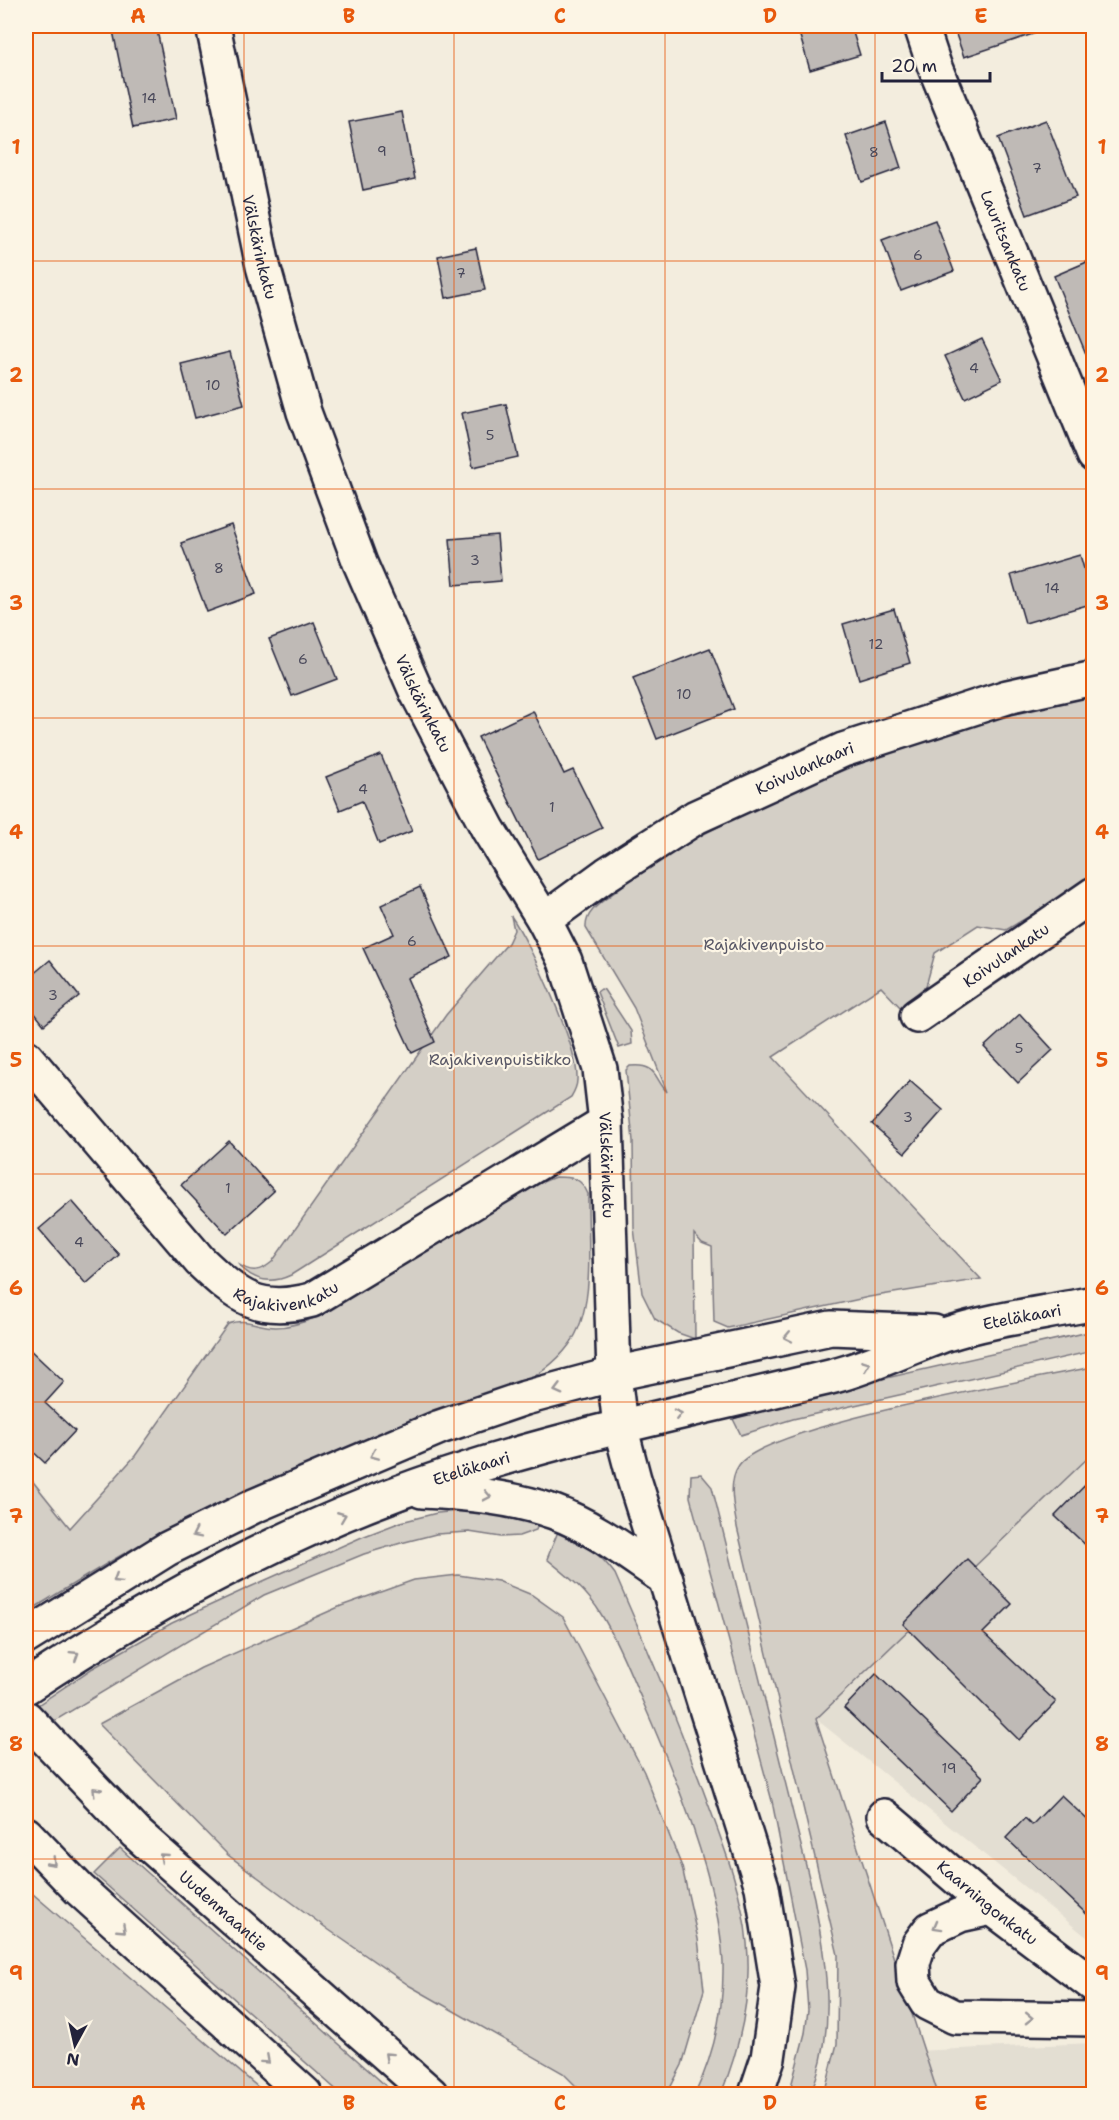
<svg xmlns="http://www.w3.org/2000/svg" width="1119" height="2120" viewBox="0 0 1119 2120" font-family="'Shantell Sans',sans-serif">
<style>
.built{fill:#e3ded2}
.green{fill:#d4cfc6;stroke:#7b7880;stroke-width:1.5}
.building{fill:#bfbab6;stroke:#22223b;stroke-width:1.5}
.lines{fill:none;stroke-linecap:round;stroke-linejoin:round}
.minor-casing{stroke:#22223b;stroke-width:38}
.major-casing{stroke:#22223b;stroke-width:38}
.minor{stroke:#fcf5e5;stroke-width:33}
.major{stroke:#fcf5e5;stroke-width:33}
.oneway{stroke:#9a9698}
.grid{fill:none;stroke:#e8590c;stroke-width:1.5;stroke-opacity:0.55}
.labels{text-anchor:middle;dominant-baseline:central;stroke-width:4.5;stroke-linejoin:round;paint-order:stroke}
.number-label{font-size:14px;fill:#49485a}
.street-label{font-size:16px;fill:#22223b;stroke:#fcf5e5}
.park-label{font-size:16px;fill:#575665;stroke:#fcf5e5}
.neatline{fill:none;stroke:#e8590c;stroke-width:2}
.grid-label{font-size:20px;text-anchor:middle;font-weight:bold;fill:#e8590c}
</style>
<rect width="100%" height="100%" fill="#f3edde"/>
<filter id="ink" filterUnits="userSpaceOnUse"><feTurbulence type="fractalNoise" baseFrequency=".0167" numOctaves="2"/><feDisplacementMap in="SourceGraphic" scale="12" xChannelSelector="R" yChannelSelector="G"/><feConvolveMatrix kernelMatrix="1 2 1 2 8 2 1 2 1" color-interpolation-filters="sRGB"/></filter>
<g filter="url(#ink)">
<g class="built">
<path d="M1093,1453v489l-277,-223z"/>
<path d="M1093,2043v51h-165l-13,-43z"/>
</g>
<g class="green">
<path d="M1093,692v181l-36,27 -51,30 -28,-5 -43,28 -9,33 -26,21 -19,-20 -108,70 208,222 -112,18 -141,31 -14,-6 -2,-75 -10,-4 -8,-9 1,105 -17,-6 -23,-14 -13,-26 -8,-65 -1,-87 -7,-71 4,-4c27,-3 24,12 37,26l-33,-84 -48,-80c-1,-18 18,-27 30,-37 44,-37 97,-63 150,-87 105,-49 214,-87 327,-112z"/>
<path d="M511,916c19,27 68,132 66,164 0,6 -3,12 -6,17l-280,178c-21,10 -38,6 -53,-11 13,9 22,8 34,-2l174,-247 62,-72 6,-13z"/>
<path d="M601,989l3,1 27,41 1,13 -13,4 -22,-56z"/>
<path d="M555,1177c17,0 26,0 33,17 -1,45 9,114 -19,151 -35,48 -114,66 -168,86 -66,25 -134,49 -198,80 -61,30 -119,66 -177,102v-140l44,55 65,-72 93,-132c18,-7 29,3 48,3 15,0 29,-5 43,-11l189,-120z"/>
<path d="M1093,1331v20l-300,68 -52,16 -8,-16 48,-17z"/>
<path d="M1093,1367v86l-277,266 122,375h-114l13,-50 1,-89 -101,-428c-3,-19 -10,-45 2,-62 28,-40 295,-86 354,-98z"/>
<path d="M701,1474l11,13 102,411c12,66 24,132 -4,196h-21l16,-61 3,-23 -3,-40 -33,-169 -82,-304 1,-22z"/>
<path d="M470,1510l69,11 -3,9 -17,6 -18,1 -32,-5 -33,2 -35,9 -37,11 -100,41 -238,143v-25l67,-45 79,-45 78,-36 112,-50 39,-15 36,-9z"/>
<path d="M559,1529c22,12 41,24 56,45 33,74 63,148 91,224 17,46 37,96 41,145 5,52 -7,104 -26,151h-26c20,-42 29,-84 28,-131 -3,-79 -49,-190 -81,-263 -13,-29 -24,-59 -41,-86 -14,-23 -33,-38 -54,-55z"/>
<path d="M458,1575l40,6 34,14 31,22 81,155 38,95 16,72 6,51 -22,75 -15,29h-83l-21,-21 -153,-87 -81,-56 -101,-75 -129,-131 102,-56 140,-62 73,-26z"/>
<path d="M120,1848l275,246h-54l-247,-220z"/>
<path d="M26,1888l240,206h-240z"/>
</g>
<g class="building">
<path d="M112,26h44l20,93 -43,9z"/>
<path d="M797,26h54l9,29 -50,15z"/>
<path d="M953,26h88l1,5 -78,26z"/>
<path d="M402,112l13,67 -52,11 -14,-68z"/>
<path d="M1046,120l30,77 -49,18 -29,-77z"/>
<path d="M886,122l15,46 -39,14 -16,-46z"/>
<path d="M935,220l19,51 -53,20 -19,-51z"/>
<path d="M476,248l9,42 -39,8 -8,-42z"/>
<path d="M1094,259v112h-1l-39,-95z"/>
<path d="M982,339l20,41 -37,18 -20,-42z"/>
<path d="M230,352l14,53 -49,13 -14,-54z"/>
<path d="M506,404l12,53 -45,10 -11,-54z"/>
<path d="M231,525l25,69 -49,18 -26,-69z"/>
<path d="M497,535l4,46 -47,4 -4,-46z"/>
<path d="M1080,555l14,48 -69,20 -14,-48z"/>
<path d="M894,609l16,54 -51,16 -16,-55z"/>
<path d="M314,622l23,57 -45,17 -23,-57z"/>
<path d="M710,648l24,61 -77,30 -24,-61z"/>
<path d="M533,711l31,63 9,-4 29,58 -64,31 -60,-122z"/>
<path d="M381,755l31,76 -33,13 -17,-43 -22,9 -14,-33z"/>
<path d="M420,887l32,70 -45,21 28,64 -23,11 -49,-105 31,-14 -13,-29z"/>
<path d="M50,960l29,36 -35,29 -18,-23v-22z"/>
<path d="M1020,1014l33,36 -35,33 -34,-36z"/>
<path d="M910,1081l33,29 -38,43 -33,-29z"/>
<path d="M229,1141l45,50 -47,43 -46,-49z"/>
<path d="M72,1201l47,54 -33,29 -47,-55z"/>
<path d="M26,1346l38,36 -19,21 30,28 -30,32 -19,-18z"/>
<path d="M1094,1476v77l-39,-37z"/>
<path d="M967,1559l45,45 -29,29 73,69 -37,38 -116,-116z"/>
<path d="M876,1674l107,103 -32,34 -107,-103z"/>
<path d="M1061,1795l33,31v95l-88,-83 19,-20 7,7z"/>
</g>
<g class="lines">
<defs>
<g id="minor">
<path id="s1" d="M213,26l50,240 41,146 56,151 56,128 72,138 56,91 21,41 35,108 6,53 8,252"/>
<path id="s2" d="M921,26l13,39 160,390"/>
<path id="s3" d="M544,920l63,-46 89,-57 147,-67 164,-53 87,-19"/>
<path id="s4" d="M917,1016l177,-122"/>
<path id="s5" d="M26,1057l174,204c38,36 58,53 112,39l294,-178"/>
<path id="s6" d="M884,1816l108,92 102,77"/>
<path d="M992,1908l-32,7 -30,14 -11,15 -6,19 1,19 13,21 28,14 139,2"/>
</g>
<g id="major">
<path d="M614,1374l6,52 14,53 128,408 16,100 -10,71 -12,36"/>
<path d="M422,1491c45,2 89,6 132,21 41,15 76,43 112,67"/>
<path d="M26,1637l141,-88 87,-43 186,-79 85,-29 89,-24 217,-46 103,4"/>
<path id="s7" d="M26,1687c138,-91 282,-168 441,-218 120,-38 245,-63 367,-93 39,-10 75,-29 113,-42 45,-15 100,-21 147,-31"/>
<path id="s8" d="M26,1718l110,115 295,261"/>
<path d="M26,1834l53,55 226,205"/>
</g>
</defs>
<use href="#minor" class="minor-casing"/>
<use href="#major" class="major-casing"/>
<use href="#minor" class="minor"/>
<use href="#major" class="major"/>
</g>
<defs><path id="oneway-chevron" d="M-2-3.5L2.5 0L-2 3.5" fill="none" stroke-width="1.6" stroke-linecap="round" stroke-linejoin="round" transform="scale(1.5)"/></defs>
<g class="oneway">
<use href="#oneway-chevron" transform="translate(788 1337) rotate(168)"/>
<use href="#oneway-chevron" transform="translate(866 1365) rotate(-21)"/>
<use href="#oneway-chevron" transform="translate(558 1390) rotate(165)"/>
<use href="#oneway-chevron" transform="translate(678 1414) rotate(-13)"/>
<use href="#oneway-chevron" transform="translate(374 1455) rotate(157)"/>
<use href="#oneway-chevron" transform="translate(487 1496) rotate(11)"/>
<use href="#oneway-chevron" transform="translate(342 1516) rotate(-22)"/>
<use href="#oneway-chevron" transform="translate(196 1534) rotate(154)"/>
<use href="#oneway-chevron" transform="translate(117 1579) rotate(148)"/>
<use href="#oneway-chevron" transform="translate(75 1655) rotate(-32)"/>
<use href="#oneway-chevron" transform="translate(96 1791) rotate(-134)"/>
<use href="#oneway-chevron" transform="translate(163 1857) rotate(-139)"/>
<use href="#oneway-chevron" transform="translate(52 1862) rotate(46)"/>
<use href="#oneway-chevron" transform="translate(937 1926) rotate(151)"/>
<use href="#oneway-chevron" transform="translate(122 1929) rotate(43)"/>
<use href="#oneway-chevron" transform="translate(1029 2018) rotate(1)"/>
<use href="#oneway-chevron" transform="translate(388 2056) rotate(-138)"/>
<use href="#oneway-chevron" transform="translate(266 2060) rotate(42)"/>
</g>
</g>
<path class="grid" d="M244,26v2068M454,26v2068M665,26v2068M875,26v2068M26,261h1068M26,489h1068M26,718h1068M26,946h1068M26,1174h1068M26,1402h1068M26,1631h1068M26,1859h1068"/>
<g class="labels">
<g class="number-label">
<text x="149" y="98">14</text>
<text x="382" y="151">9</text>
<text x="874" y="152">8</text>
<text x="1037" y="168">7</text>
<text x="918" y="255">6</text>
<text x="461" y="273">7</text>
<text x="974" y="368">4</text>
<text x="213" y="385">10</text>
<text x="490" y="435">5</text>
<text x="475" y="560">3</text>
<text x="219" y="568">8</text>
<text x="1052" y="588">14</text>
<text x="876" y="644">12</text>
<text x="303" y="659">6</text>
<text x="684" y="694">10</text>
<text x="363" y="789">4</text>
<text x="552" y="807">1</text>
<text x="412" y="941">6</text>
<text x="53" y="995">3</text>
<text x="1019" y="1048">5</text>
<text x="908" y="1117">3</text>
<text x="228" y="1188">1</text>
<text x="79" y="1242">4</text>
<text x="949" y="1768">19</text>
</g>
<g class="street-label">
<text stroke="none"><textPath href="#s2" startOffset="231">Lauritsankatu</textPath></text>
<text stroke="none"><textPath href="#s1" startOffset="226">Välskärinkatu</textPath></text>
<text stroke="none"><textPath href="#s1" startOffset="712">Välskärinkatu</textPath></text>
<text stroke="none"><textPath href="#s3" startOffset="303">Koivulankaari</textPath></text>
<text stroke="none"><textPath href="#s4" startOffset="108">Koivulankatu</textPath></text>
<text stroke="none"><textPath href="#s1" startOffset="1216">Välskärinkatu</textPath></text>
<text stroke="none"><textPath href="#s5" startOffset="369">Rajakivenkatu</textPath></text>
<text stroke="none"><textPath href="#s7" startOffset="1070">Eteläkaari</textPath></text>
<text stroke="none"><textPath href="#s7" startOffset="498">Eteläkaari</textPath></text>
<text stroke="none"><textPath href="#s6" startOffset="135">Kaarningonkatu</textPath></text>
<text stroke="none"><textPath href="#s8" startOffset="276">Uudenmaantie</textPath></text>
</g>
<g class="park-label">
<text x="764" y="944">Rajakivenpuisto</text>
<text x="500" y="1059">Rajakivenpuistikko</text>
</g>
</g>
<rect width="1119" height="2120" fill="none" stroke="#fcf5e5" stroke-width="66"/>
<g transform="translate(75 2045) rotate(188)" stroke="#fcf5e5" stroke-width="4.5" paint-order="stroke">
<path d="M0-4.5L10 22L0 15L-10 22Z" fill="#22223b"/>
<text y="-9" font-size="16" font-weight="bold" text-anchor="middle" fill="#22223b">N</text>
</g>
<path d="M882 72v9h108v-9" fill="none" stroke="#22223b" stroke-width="3"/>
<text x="891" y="72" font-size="18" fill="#22223b" stroke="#fcf5e5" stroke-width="4.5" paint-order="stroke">20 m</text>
<rect x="33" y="33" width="1053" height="2054" class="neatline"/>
<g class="grid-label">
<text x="138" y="23">A</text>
<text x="349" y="23">B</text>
<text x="560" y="23">C</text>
<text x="770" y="23">D</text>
<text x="981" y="23">E</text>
<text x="16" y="154">1</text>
<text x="1102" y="154">1</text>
<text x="16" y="382">2</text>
<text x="1102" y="382">2</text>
<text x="16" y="610">3</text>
<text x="1102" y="610">3</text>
<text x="16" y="839">4</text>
<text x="1102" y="839">4</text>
<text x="16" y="1067">5</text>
<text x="1102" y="1067">5</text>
<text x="16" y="1295">6</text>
<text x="1102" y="1295">6</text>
<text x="16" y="1523">7</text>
<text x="1102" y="1523">7</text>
<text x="16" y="1751">8</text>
<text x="1102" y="1751">8</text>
<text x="16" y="1980">9</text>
<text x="1102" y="1980">9</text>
<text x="138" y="2110">A</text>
<text x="349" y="2110">B</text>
<text x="560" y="2110">C</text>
<text x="770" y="2110">D</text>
<text x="981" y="2110">E</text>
</g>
</svg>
